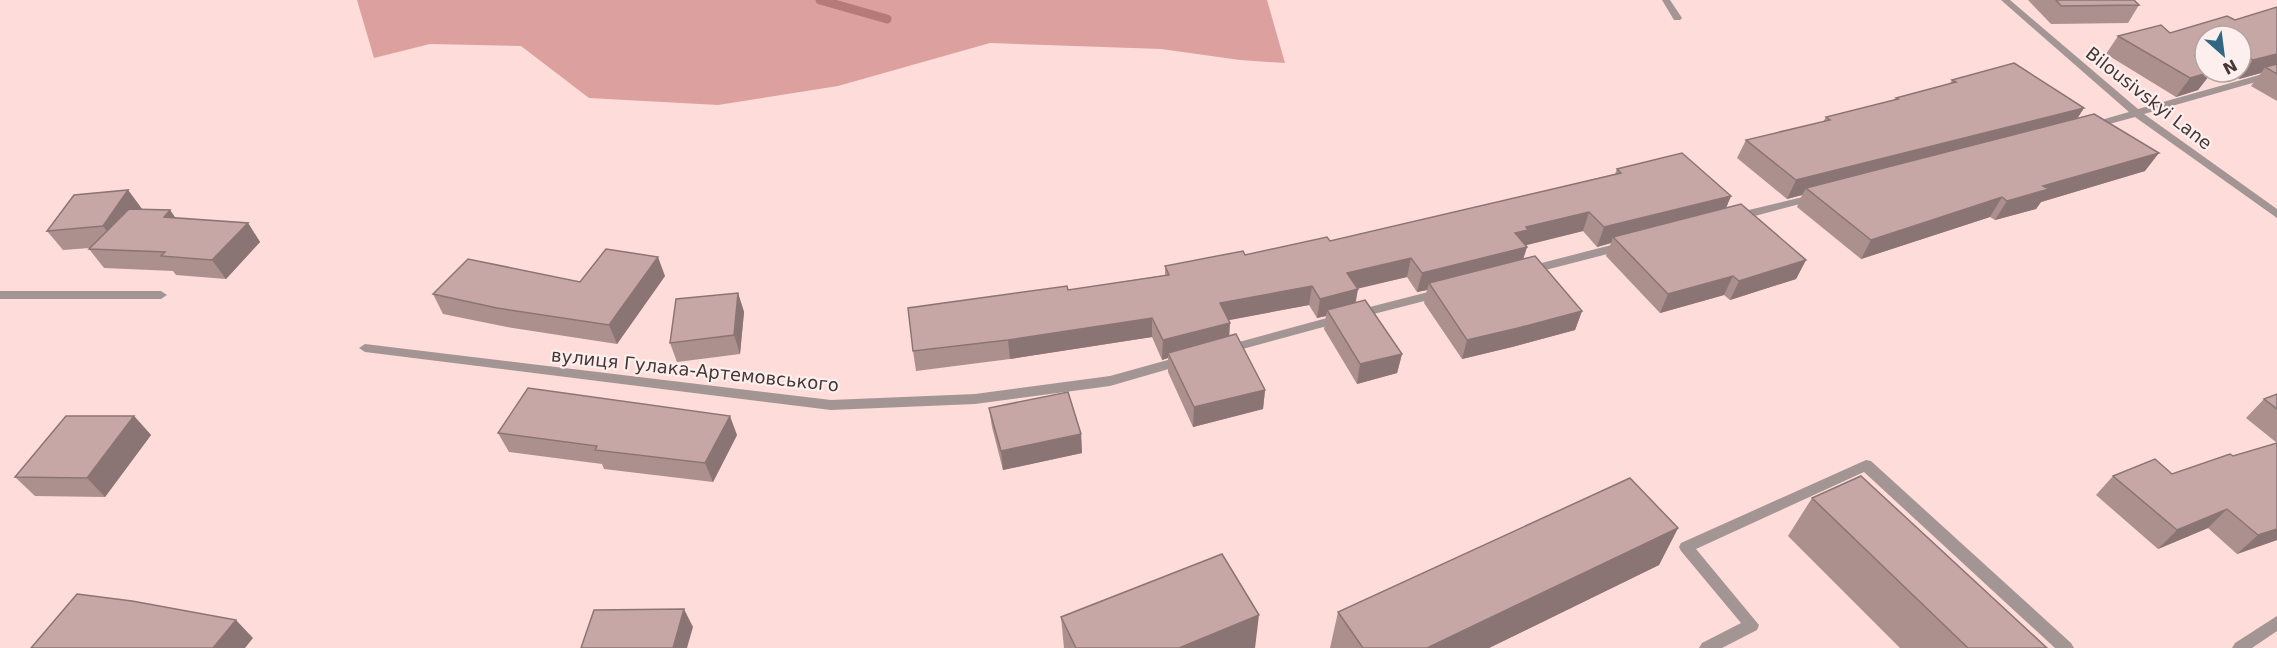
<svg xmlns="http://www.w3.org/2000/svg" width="2277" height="648" viewBox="0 0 2277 648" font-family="'DejaVu Sans',sans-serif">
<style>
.green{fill:#dca19e}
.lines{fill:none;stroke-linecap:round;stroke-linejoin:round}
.stream{stroke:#b67b78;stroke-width:9}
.lane{fill:#a39594;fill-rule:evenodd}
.street{fill:#a39594;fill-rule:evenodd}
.wall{fill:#ab908e}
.shaded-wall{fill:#8b7574}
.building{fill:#c7a7a5;stroke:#8b7574;stroke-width:1.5}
.labels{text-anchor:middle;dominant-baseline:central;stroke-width:4.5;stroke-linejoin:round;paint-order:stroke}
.street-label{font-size:18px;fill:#443736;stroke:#fdefee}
</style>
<rect width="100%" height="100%" fill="#fedcda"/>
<path class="green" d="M357,0h910l18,63 -45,-3 -79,-11 -171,-6 -152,43 -120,19 -129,-7 -68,-52 -91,-2 -56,14z"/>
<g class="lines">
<path class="stream" d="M820,0l67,19"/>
<path class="lane" d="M1866,460l5,1 200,182 3,5h-19l-191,-176 -168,77 63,76 -2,5 -35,18h-23l3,-5 39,-20 -60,-72 -2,-4 2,-4z"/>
<g class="street">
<path d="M1662,0h8l12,18 -2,2h-6z"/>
<path d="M2001,0h9l128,109 139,-39v6l-133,38 133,95v9l-142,-101 -44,12 -4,-1v-4l42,-12z"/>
<path d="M1815,194l4,1 1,2 -1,2 -83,22 -5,-4 1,-3z"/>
<path d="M1623,242l6,4 -2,3 -97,25 -6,-4 2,-3z"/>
<path d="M1440,289l4,1 2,3 -2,3 -86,22 -6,-4 6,-4z"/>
<path d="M0,291h161l6,4 -6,4h-161z"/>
<path d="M1338,315l4,1 2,3 -2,3 -114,31 -6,-4 6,-4z"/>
<path d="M365,344l466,56 144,-6 135,-18 72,-20 4,2 2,3 -2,3 -76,22 -135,18 -144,6 -466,-58 -6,-4z"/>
<path d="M2277,616v15l-25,17h-20l3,-5z"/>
</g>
</g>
<g class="wall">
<path d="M2028,0h106l5,5 -11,18 -77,1z"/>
<path d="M2277,7v94l-26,-15 10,-13 -22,6 -12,-7h14v-36h-36v36h7l-14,18 -22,7 -70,-43 12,-18 52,-3 65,-13z"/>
<path d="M1952,80l132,28 -7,11 68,52 -104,31 -5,7 -41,11 -5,-3 -129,42 -64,-52 5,-12 -15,4 -50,-41 9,-18 77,-18 3,-5 69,-17 1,-2 54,-14z"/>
<path d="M1617,169l114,27 -5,12 80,52 -10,19 -66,21 -6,-5 -64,18 -54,-57 5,-13 -14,4 -14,-16 -57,14 1,2 -4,12 59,52 -7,19 -63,17 -50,12 -38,-56 3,-13 -10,2 -10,-15 -49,11 -2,14 46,52 -5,19 -40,11 -33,-55 2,-13 -9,2 -8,-13 -80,15v16l36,54 -2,19 -70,18 -25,-55v-14l-6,2 -10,-23 -142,22 -94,12 -3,-20 155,-61 97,-15v-9l80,-11 85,-14 285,-67z"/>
<path d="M128,190l14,19 28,1 5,8 73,5 12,19 -34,37 -50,-4 -3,-4 -69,-3 -15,-19 1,-1 -27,2 -16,-19z"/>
<path d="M665,276l-48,68 -110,-17 -64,-13 -10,-20z"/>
<path d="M738,293l6,19 -4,42 -63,8 -7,-19z"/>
<path d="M2277,394v146l-40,14 -29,-26 -50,21 -62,-54 17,-19 59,-2 105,-31 -31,-25 18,-19z"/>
<path d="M989,408l92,26 1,19 -79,17 -11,-43z"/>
<path d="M134,416l17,19 -46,62 -70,-1 -20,-19z"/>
<path d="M498,433l239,2 -24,47 -109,-13 -2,-5 -93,-12z"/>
<path d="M1812,498l235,150h-147l-112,-112z"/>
<path d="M1678,528l-19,37 -170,83h-159l8,-36z"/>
<path d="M1061,617l194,31h-191z"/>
</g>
<g class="shaded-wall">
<path d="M2205,53v15l-23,6 13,-18z"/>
<path d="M2277,54v15l-12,-2 -4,6 -22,6 14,-19z"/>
<path d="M2212,72l-14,18 -22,7 14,-19z"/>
<path d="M2084,108l-12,18 -266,62 -4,7 -15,4 9,-19z"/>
<path d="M2159,153l-14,18 -104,31 -5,7 -41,11 12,-19 36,-15z"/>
<path d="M128,190l14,19 -24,36 -15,-19z"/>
<path d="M1731,196l-8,19 -110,22 -2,6 -14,4 7,-20z"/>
<path d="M2002,197l-12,20 -129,42 10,-19z"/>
<path d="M170,210l14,20 -20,-13z"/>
<path d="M1589,212l-6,19 -60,15 4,1 -6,19 -92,17 -2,7 -10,2 5,-19 93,-40 11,-6z"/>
<path d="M248,223l12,19 -34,37 -14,-19z"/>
<path d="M658,257l7,19 -48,68 -8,-19z"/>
<path d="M1411,258l-4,19 -63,15 3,-19z"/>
<path d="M1806,260l-10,19 -66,21 9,-19z"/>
<path d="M1733,276l-9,19 -64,18 8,-19z"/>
<path d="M1312,286l-3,19 -90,17 1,-19z"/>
<path d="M1358,289l-4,19 -27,2 -1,6 -9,2 3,-19z"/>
<path d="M738,293l6,19 -4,42 -6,-19z"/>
<path d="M1582,311l-7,19 -63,17 -50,12 5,-19z"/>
<path d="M1152,318v19l-142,22 -2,-19z"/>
<path d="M1230,323l-1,19 -61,11v5l-6,2 1,-20z"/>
<path d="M1402,354l-5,19 -40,11 3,-20z"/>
<path d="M1265,390l-2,19 -70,18 1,-20z"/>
<path d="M134,416l17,19 -46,62 -18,-19z"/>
<path d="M730,416l7,19 -24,47 -8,-19z"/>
<path d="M1081,434l1,19 -79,17 -2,-19z"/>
<path d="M2227,509l-19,19 -50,21 19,-19z"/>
<path d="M1678,528l-19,37 -170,83h-62z"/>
<path d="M2277,529v11l-40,14 21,-19z"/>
<path d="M684,609l9,18 -6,21h-14z"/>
<path d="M1259,615l-4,33h-76z"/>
<path d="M236,620l17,18 -8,10h-32z"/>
</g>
<g class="building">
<path d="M2056,0h78l5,5 -78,1z"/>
<path d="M2277,7v47l-24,6 -12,-6v-18h-36v17l-10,3 10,10v6h6l-21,6 -72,-42 43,-11 9,8 57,-17 8,4z"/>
<path d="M2014,63l70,45 -288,72 -50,-40 84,-20 -4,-3 72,-18 -2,-1 60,-16 -4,-2z"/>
<path d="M2277,64v10l-12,-7z"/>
<path d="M2094,114l65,39 -116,33 6,3 -42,12 -5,-4 -131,43 -65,-52z"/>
<path d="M1682,153l49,43 -127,31 -15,-15 -63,15 2,3 -13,3 12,14 -105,26 -11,-15 -64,15 11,16 -38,10 -8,-13 -92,17 10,20 -67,17 -11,-22 -144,22 -95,11 -5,-43 159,-22 1,4 101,-15 -4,-9 78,-15 2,4 82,-18 3,4 291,-68 -4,-4z"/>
<path d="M128,190l-25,36 -56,5 27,-36z"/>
<path d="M1741,204l65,56 -67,21 -6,-5 -65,18 -55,-57z"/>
<path d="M129,209l41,1 -6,7 84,6 -36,37 -51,-4 4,-4 -76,-3z"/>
<path d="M606,249l52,8 -49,68 -112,-17 -64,-14 35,-35 112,23z"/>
<path d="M1535,256l47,55 -64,17 -51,12 -38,-57z"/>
<path d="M738,293l-4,42 -64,8 6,-44z"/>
<path d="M1365,300l37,54 -42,10 -33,-54z"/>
<path d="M1236,334l29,56 -71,17 -26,-54z"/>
<path d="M528,388l202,28 -25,47 -110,-13 2,-4 -99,-13z"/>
<path d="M1068,392l13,42 -80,17 -12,-43z"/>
<path d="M2277,394v15l-13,-10z"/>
<path d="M66,416h68l-47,62 -72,-1z"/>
<path d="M2277,443v86l-19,6 -31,-26 -50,21 -64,-54 42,-17 17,15 58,-20 3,2z"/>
<path d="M1861,476l186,172h-79l-156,-150z"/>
<path d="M1630,478l48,50 -251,120h-64l-25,-36z"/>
<path d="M1222,554l37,61 -80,33h-103l-15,-31z"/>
<path d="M77,594l55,7 104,19 -23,28h-182z"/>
<path d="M684,609l-11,39h-92l13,-38z"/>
</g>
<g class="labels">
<g class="street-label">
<text transform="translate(2149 98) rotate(38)">Bilousivskyi Lane</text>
<text transform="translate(695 370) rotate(6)">вулиця Гулака-Артемовського</text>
</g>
</g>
<g transform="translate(2223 54) rotate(152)"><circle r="28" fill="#fdefee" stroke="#b3a5a4" stroke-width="1.5"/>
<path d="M0-4.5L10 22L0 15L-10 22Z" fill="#306782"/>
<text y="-9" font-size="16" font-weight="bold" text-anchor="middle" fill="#443736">N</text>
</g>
</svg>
